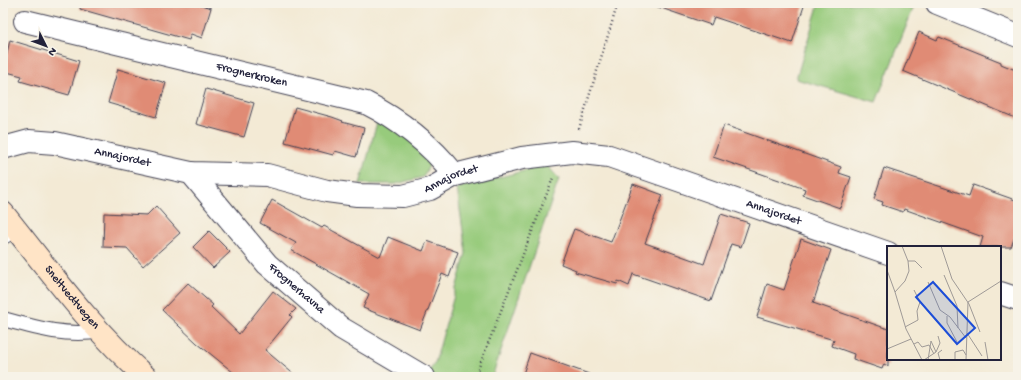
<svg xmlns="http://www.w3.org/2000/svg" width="1021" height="380" viewBox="0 0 1021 380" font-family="'Gochi Hand',sans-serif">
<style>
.green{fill:#97cb7b;stroke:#5c765b}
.building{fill:#e08b74}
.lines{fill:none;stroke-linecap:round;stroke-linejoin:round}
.lane-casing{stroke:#414052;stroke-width:16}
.street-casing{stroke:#414052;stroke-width:24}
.secondary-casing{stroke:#414052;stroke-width:24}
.path{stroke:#414052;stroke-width:2.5;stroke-dasharray:1 3;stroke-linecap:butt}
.lane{stroke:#fff;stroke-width:14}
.street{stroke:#fff;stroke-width:22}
.secondary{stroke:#ffe4c6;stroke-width:22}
.labels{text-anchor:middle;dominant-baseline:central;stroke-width:3.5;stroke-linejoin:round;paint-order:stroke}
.street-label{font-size:12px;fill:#22223b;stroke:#f7f3e8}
.inset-road{fill:none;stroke:#9f9a97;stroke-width:1}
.view{fill:#1d4ed8;fill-opacity:0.15;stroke:#1d4ed8;stroke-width:2}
.inset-edge{fill:none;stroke:#22223b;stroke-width:2}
</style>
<rect width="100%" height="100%" fill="#f7f3e8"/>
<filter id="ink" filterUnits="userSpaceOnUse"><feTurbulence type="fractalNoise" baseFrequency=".025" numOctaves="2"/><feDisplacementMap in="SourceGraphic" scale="8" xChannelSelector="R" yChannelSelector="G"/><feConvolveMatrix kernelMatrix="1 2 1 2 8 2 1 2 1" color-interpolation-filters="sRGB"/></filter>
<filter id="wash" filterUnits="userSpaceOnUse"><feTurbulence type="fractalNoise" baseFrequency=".012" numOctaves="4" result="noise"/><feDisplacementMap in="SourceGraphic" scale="16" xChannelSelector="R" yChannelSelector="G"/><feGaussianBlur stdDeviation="0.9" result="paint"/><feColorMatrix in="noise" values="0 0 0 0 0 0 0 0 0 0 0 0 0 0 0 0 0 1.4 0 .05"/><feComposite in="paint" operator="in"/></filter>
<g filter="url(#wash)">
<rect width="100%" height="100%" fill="#f3ead5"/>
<g class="green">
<path d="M819,3l96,1 -39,98 -80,-23z"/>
<path d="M378,119l26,14 27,29 -8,15 -27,7h-36z"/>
<path d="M547,165l12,14 -67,198h-67l10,-14 31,-110 -9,-65z"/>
</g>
<g id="blocks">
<g class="building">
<path d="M81,3h113l17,5 -9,30 -11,-4 -2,6 -109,-31z"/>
<path d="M656,3h149l-13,40 -78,-26 -3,8 -56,-19z"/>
<path d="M919,32l18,8 2,-3 62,25v2l17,7v48l-115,-48z"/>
<path d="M10,40l69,21 -10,34 -49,-14 2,-5 -19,-5z"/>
<path d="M118,69l48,14 -10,34 -48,-14z"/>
<path d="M206,89l48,14 -10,34 -48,-13z"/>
<path d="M295,107l37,10 11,4 -1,1 22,6 -8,29 -21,-6 -2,4 -48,-13z"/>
<path d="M724,125l117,42 -2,6 12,4 -11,31 -37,-13 2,-6 -92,-32z"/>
<path d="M884,168l85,28 4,-11 45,16v27l-7,19h-31l3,-10 -79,-28 -1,3 -21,-7 1,-3 -9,-3z"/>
<path d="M633,184l30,11 -18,48 59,21 17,-50 28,9 -8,24 -10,-3 -20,57 -78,-27 -4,12 -11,-5 -1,3 -42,-12 1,-2 -15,-6 13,-35 37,13z"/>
<path d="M272,200l50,28 2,-2 56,31 8,-20 35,14 4,-10 31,11 -9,25 -7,-3 -22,56 -57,-22 6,-14 -78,-44 5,-7 -36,-20z"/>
<path d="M156,206l24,27 -37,33 -16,-18 -24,-1 1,-34 43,2z"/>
<path d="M209,231l21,21 -17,16 -20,-21z"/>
<path d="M801,239l30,11 -18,53 75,26v37l-4,-2 -2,5 -29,-10 1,-5 -22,-8 2,-6 -77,-23 10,-33 17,6z"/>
<path d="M188,283l25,22 -2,2 28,27 34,-43 23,18 -6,6 2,2 -27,33 32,27h-58l-42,-34 -35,-33z"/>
<path d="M530,353l59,21v3h-67z"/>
</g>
</g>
</g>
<g filter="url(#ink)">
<use href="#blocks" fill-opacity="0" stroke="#414052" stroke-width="1"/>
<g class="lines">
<defs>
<g id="lane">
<path d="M3,237l13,-7"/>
<path d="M3,319c33,9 63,18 98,12"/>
</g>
<g id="street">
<path d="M937,3l81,33"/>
<path id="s1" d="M25,21l341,82c36,18 64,41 89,72"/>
<path id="s2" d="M3,148l26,-7 26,2 136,30 76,2 60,16 30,4 46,1 27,-7 25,-14 67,-17 50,-6 37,4 279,97"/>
<path id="s3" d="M191,173l76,91 74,64 83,49"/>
<path d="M1000,293l18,6"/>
</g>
<g id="secondary">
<path id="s4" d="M3,213c45,56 89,117 143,164"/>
</g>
</defs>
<use href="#lane" class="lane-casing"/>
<use href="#street" class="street-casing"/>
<use href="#secondary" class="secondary-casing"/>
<g class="path">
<path d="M579,129l39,-126"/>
<path d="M475,377l78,-199"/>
</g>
<use href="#lane" class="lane"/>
<use href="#street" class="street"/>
<use href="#secondary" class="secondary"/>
</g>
</g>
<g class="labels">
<g class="street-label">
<text stroke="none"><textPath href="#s1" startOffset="233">Frognerkroken</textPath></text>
<text stroke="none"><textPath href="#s2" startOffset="122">Annajordet</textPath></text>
<text stroke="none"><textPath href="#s2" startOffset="458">Annajordet</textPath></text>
<text stroke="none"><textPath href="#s2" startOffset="794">Annajordet</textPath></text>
<text stroke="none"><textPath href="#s3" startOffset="157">Frognerhavna</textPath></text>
<text stroke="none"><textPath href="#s4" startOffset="109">Sneltvedtvegen</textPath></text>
</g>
</g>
<g transform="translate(887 246)">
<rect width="114" height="114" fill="#f3ead5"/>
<path class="inset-road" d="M15,0l6,15 1,10 -4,10 -10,11 11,37 16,31M54,0l11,33 17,25 11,28M21,15h7l7,7M0,24l8,22M57,29l13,31 1,22M41,36l12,28 10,7 16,21M60,70v7l10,19M18,81l13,-7 -1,-9 3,-9 -6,-12M80,87l15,23M98,96l3,18M27,98l4,-2 4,5 7,-2 5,9M0,103l24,-10M37,114l12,-8 4,-9 -2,-7M41,114l3,-19 5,11M53,114l-2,-7 4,-3M68,114v-8l8,-2 3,5M79,114l2,-58 33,-21"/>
<path class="view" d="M46,36l42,46 -18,16 -41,-47z"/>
<rect width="114" height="114" class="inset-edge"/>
</g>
<rect width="1021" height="380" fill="none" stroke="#f7f3e8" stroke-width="16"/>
<g transform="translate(46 46) rotate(132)" stroke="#f7f3e8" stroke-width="3" paint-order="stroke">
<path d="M0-3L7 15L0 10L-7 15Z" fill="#22223b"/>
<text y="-6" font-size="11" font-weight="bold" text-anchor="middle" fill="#22223b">N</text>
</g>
</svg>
